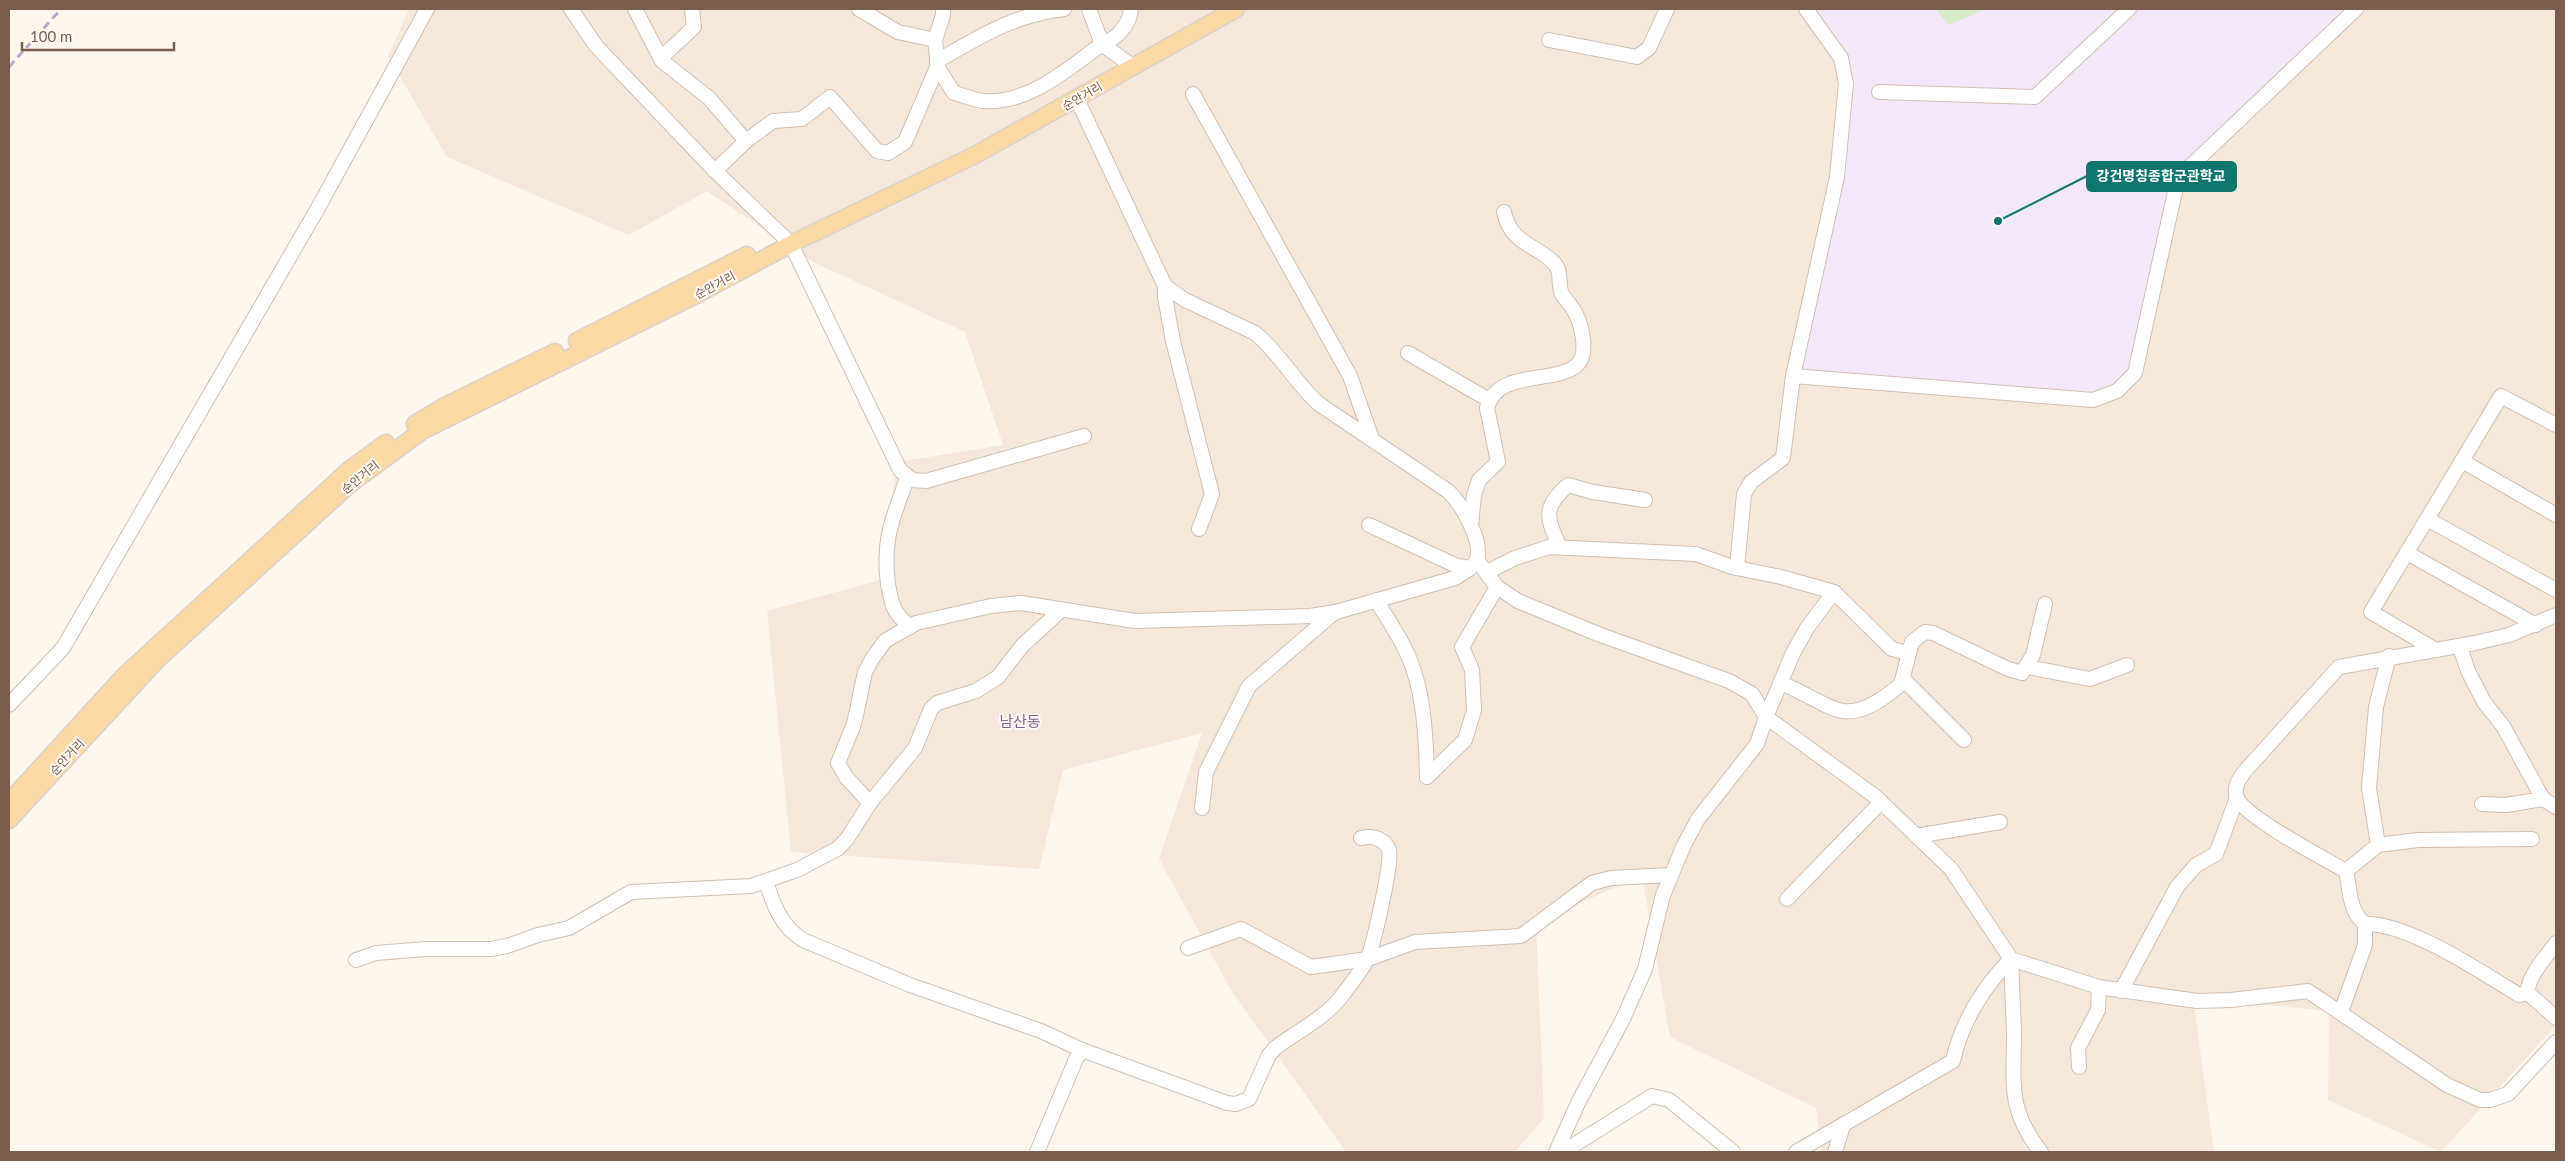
<svg xmlns="http://www.w3.org/2000/svg" width="2565" height="1161" viewBox="0 0 2565 1161" font-family="Lato,'Noto Sans KR',sans-serif">
<style>
.residential{fill:#f5e8da}
.education{fill:#f3e8fa}
.green{fill:#d8ecc9}
.lines{fill:none;stroke-linecap:round;stroke-linejoin:round}
.minor-casing{stroke:#d1beb0;stroke-width:16}
.major-casing{stroke:#dad1cd;stroke-width:19}
.minor{stroke:#fff;stroke-width:14}
.major{stroke:#fbd9a5;stroke-width:16}
.rail{stroke:#b9a8c9;stroke-width:3;stroke-dasharray:8 5;stroke-linecap:butt}
.labels{text-anchor:middle;dominant-baseline:central;stroke-width:4;stroke-linejoin:round;paint-order:stroke}
.street-label{font-size:12px;fill:#7a5c4d;stroke:#fffaf3}
.quarter-label{font-size:15px;fill:#846695;stroke:#fffaf3}
.leader{fill:none;stroke:#0f766e;stroke-width:2}
.callout-dot{fill:#0f766e;stroke:#fffaf3;stroke-width:2}
.callout{fill:#0f766e;stroke:#0f766e;stroke-width:2}
.callout-label{font-size:14px;text-anchor:middle;font-weight:bold;fill:#fff}
</style>
<rect width="100%" height="100%" fill="#fdf6ec"/>
<path class="residential" d="M409,9h2147v1016l-115,127 -113,-52 1,-89 -136,-13 21,154h-392l-6,-44 -146,-71 -28,-161 -106,46 8,196 -29,34h-169l-115,-162 -72,-131 43,-126 -139,37 -24,99 -248,-17 -24,-241 113,-31 17,-118 106,-17 -38,-113 -152,-70 -106,-71 -78,44 -182,-78 -59,-101z"/>
<path class="education" d="M1806,9h550l-178,169 -43,195 -42,27 -300,-24 44,-199 8,-106z"/>
<path class="green" d="M1935,9h50l-36,16z"/>
<g class="lines">
<defs>
<g id="minor">
<path d="M571,9l25,37 119,125 76,73 109,226 12,10 14,1 158,-45"/>
<path d="M635,9l27,52 47,37 37,43 -31,30"/>
<path d="M859,9l39,23 37,8 8,-25v-6"/>
<path d="M1089,9l13,35 30,22"/>
<path d="M935,40l3,28 16,25c9,2 20,7 29,8 45,4 86,-33 119,-57 15,-5 28,-20 29,-35"/>
<path d="M1549,40l88,17 12,-9 18,-39"/>
<path d="M661,58l33,-31 -2,-18"/>
<path d="M937,61c44,-25 76,-46 127,-52"/>
<path d="M1879,92l156,5 94,-88"/>
<path d="M1193,94l157,282 22,63"/>
<path d="M746,141l27,-20 29,-2 28,-22 47,54 11,2 17,-11 33,-77"/>
<path d="M1165,286v11l8,44 39,153 -13,35"/>
<path d="M1408,353l81,47"/>
<path d="M1793,376l44,-199 9,-93 -5,-26 -35,-49"/>
<path d="M2462,461l94,54"/>
<path d="M908,476c-15,41 -26,63 -20,108 4,22 5,28 22,43"/>
<path d="M2427,519l129,71"/>
<path d="M1369,525l88,41 13,2"/>
<path d="M1471,525l3,-30 5,-15 19,-18 -11,-54c10,-40 71,-23 91,-44 11,-12 3,-43 -5,-55 -3,-5 -8,-10 -11,-15 -5,-11 1,-23 -9,-32 -20,-19 -42,-18 -49,-50"/>
<path d="M1559,546c-12,-29 -17,-38 9,-61l25,7 52,8"/>
<path d="M2407,553l129,72"/>
<path d="M1477,560l20,27 21,14 80,33 131,47 23,13 14,23 110,80 75,72 60,90 88,28 98,14 34,-1 77,-9 139,94 33,15h10l18,-6 48,-52"/>
<path d="M1737,568l7,-74 7,-12 32,-24 10,-82 300,24 24,-9 18,-18 43,-195 178,-169"/>
<path d="M1487,572l28,-14 34,-11 147,7 36,13 49,10 53,15 58,57 16,4"/>
<path d="M1376,600c10,16 20,31 28,47 20,38 22,88 23,130"/>
<path d="M2460,647l8,24 16,31 19,24 40,73 13,8"/>
<path d="M2436,650l-65,-38 130,-216 55,29"/>
<path d="M2028,667l62,12 37,-14"/>
<path d="M1903,679l61,61"/>
<path d="M1780,683c19,6 47,26 63,28 21,3 43,-14 58,-27l11,-42 13,-10 8,1 75,36 14,4 11,-18 12,-51"/>
<path d="M9,705l54,-57 255,-440 109,-199"/>
<path d="M1427,777l38,-37 9,-30 -2,-40 -10,-23 35,-60"/>
<path d="M870,803l-24,-26 -8,-14 16,-39 11,-52 7,-13 13,-18 31,-18 75,-17 30,-3 114,18 175,-5 26,-4 119,-34c7,-5 17,-9 21,-17 9,-17 -15,-58 -28,-70l-129,-87c-24,-21 -39,-51 -64,-71l-70,-33 -20,-14 -88,-187"/>
<path d="M2482,804l24,1 37,-6"/>
<path d="M1202,808l4,-36 43,-86 86,-74"/>
<path d="M1916,836l84,-14"/>
<path d="M2378,845l-9,-57 7,-81 13,-51"/>
<path d="M2346,871c-21,-12 -100,-53 -109,-73 -4,-11 2,-19 8,-27l94,-104 136,-24 34,-8 47,-20"/>
<path d="M2346,871l32,-26 40,-5 114,-1"/>
<path d="M766,882c8,24 15,44 37,58l107,45 131,46 41,19 145,53 9,1 13,-5 20,-44 6,-7c21,-16 50,-30 66,-51 7,-9 22,-29 26,-38 6,-11 26,-99 22,-109 -5,-12 -17,-15 -28,-12"/>
<path d="M1787,899l94,-97"/>
<path d="M2365,924c44,-1 116,48 154,71l9,-2"/>
<path d="M2556,943c-9,13 -29,33 -28,50l28,25"/>
<path d="M1188,948l53,-19 70,38 57,-8 47,-17 106,-6 71,-53 19,-5 59,-3"/>
<path d="M2011,959c1,24 2,49 3,73 0,51 -7,77 27,120"/>
<path d="M356,960l20,-7 50,-4h65l16,-3 31,-11 31,-7 62,-36 120,-6 46,-16 40,-21 10,-10 23,-36 45,-55 16,-39 6,-6 39,-12 22,-14 24,-31 39,-36"/>
<path d="M2121,991l56,-104 19,-22 20,-11 21,-56"/>
<path d="M2341,1012l24,-67v-21c-16,-13 -15,-34 -19,-53"/>
<path d="M2079,1067l-1,-19 20,-38 1,-23"/>
<path d="M1037,1152l39,-93 6,-9"/>
<path d="M1556,1152l22,-49 45,-84 22,-50 18,-74 21,-50 14,-26 59,-75 9,-27 27,-64 14,-25 27,-36"/>
<path d="M1563,1152l89,-56 17,4 64,52"/>
<path d="M1796,1152l157,-91c8,-38 31,-75 58,-102"/>
<path d="M1835,1152l8,-26"/>
</g>
<g id="major">
<path d="M577,341l170,-86"/>
<path d="M415,424l30,-18 110,-54"/>
<path d="M9,802l116,-127 224,-205 37,-27"/>
<path d="M9,820l149,-161 192,-175 72,-53 274,-136 95,-51 184,-89 261,-146"/>
</g>
</defs>
<use href="#minor" class="minor-casing"/>
<use href="#major" class="major-casing"/>
<use href="#minor" class="minor"/>
<use href="#major" class="major"/>
<path class="rail" d="M9,67l52,-58"/>
</g>
<g class="labels">
<g class="street-label">
<text transform="translate(1082 96) rotate(-30)">순안거리</text>
<text transform="translate(715 285) rotate(-28)">순안거리</text>
<text transform="translate(360 477) rotate(-39)">순안거리</text>
<text transform="translate(67 757) rotate(-47)">순안거리</text>
</g>
<g class="quarter-label">
<text x="1020" y="721">남산동</text>
</g>
</g>
<path class="leader" d="M1998 221L2087 176"/>
<circle class="callout-dot" cx="1998" cy="221" r="5"/>
<rect class="callout" x="2087" y="162" width="149" height="29" rx="5"/>
<g class="callout-label">
<text x="2161" y="181">강건명칭종합군관학교</text>
</g>
<rect width="2565" height="1161" fill="none" stroke="#7a5c4d" stroke-width="20"/>
<path d="M22 42v8h152v-8" fill="none" stroke="#7a5c4d" stroke-width="2.5"/>
<text x="30" y="42" font-size="15" fill="#7a5c4d" stroke="#fffaf3" stroke-width="4" paint-order="stroke">100 m</text>
</svg>
